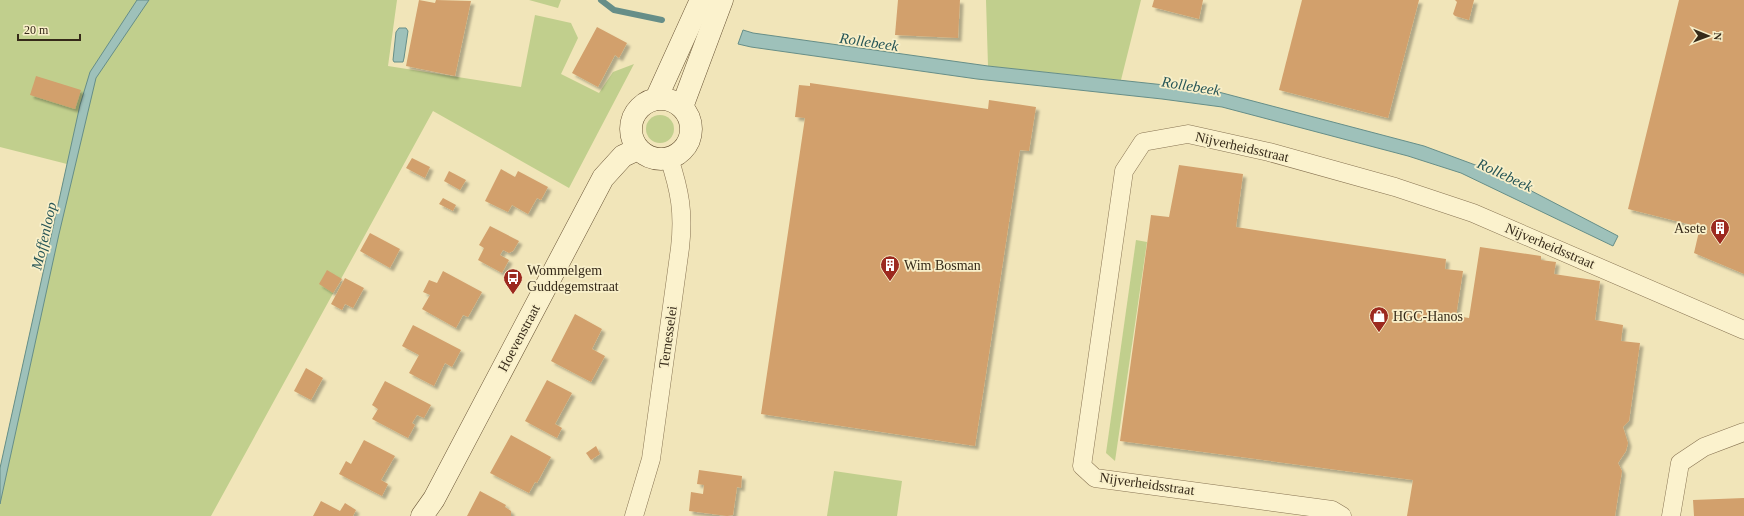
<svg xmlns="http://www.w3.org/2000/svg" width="1744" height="516" viewBox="0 0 1744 516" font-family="Georgia,serif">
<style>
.green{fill:#c1cf8d}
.water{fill:#9ec1ba;stroke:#668e88}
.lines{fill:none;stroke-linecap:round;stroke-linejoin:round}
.stream{stroke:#668e88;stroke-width:6}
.building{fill:#d2a06c;filter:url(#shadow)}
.street-casing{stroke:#887453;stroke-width:19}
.secondary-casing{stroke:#6a5536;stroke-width:23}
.street{stroke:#fbf2cd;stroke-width:18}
.secondary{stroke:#fbf2cd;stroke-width:22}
.labels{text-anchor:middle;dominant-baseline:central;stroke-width:3.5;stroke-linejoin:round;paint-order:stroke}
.street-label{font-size:14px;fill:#362a19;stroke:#f8efc9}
.poi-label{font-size:14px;fill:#362a19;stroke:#f8efc9;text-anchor:start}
.water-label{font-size:15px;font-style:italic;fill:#275657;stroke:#f8efc9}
</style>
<defs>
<filter id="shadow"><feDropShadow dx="3.5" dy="3.5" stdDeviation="1" flood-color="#0004"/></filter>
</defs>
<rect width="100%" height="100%" fill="#f1e5b9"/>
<g class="green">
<path d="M0,0h397l-9,66 133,21 14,-72 36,8 7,15 -17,36 38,19 14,-21 21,-8 -65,124 -136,-77 -222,405h-211v-48l67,-304 -67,-17z"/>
<path d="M529,0h32l-3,8z"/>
<path d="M986,0h155l-20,80 -133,-14z"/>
<circle cx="660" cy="129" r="14"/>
<path d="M1136,240l11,2 -32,219 -9,-8z"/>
<path d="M834,471l68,10 -5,35h-70z"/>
</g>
<g class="water">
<path d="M137,0h12l-53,78 -37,156 -59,270v-36l80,-363 10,-33z"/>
<path d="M399,28h7l2,3 -4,27 -1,4h-9l-1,-2 3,-28z"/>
<path d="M743,30l10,3 235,33 223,24 213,56 73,27 121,63 -5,10 -152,-73 -53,-17 -186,-49 -60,-8 -185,-20 -226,-32 -13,-3z"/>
</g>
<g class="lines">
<path class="stream" d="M601,0l13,10 48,10"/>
</g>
<g class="building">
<path d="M419,0l16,3 1,-3 35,1 -16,75 -49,-10z"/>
<path d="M898,0h62l-2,38 -63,-3z"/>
<path d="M1154,0h49l-4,19 -47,-12z"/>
<path d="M1302,0h117l-31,118 -109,-28z"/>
<path d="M1455,0h19l-5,20 -14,-4 -2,-2 4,-12z"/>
<path d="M1679,0h65v274l-50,-21 6,-26 -72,-18z"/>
<path d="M597,27l30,16 -8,15 -4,-3 -17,32 -26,-14z"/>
<path d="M36,76l45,14 -6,19 -45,-14z"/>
<path d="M810,83l178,26 1,-9 47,7 -7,44 -9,-1 -45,296 -214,-32 44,-296 -10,-1 4,-32 11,1z"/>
<path d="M412,158l18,9 -5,11 -19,-10z"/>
<path d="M1179,165l64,9 -7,53 210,32 -1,10 18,2 -7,45 13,2 11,-71 61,9v4l15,2 -2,12 46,7 -5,39 28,5 -2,16 19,2 -11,78 -6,6 5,16 -2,8 -8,12 4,8 -7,45h-208l6,-36 -293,-39 31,-226 18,2z"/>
<path d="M501,169l14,8 3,-6 30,16 -7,13 -4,-2 -9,16 -16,-9 -4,7 -23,-11z"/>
<path d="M449,171l17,9 -6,10 -16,-9z"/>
<path d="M443,198l13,7 -3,6 -14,-7z"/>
<path d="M490,226l29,15 -6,10 -4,2 -6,-3 -3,5 9,5 -7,13 -24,-13 6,-12 -5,-3z"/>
<path d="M370,233l30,16 -10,19 -30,-17z"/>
<path d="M327,270l15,9 -9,14 -14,-9z"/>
<path d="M443,271l39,21 -14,25 -5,-2 -7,13 -34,-19 8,-14 -7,-3 6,-12 8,3z"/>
<path d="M345,278l19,10 -11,20 -8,-4 -3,6 -11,-6z"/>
<path d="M575,314l27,15 -10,20 13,7 -14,26 -40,-21z"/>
<path d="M413,325l48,25 -9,17 -7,-4 -11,23 -25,-13 10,-18 -17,-9z"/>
<path d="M306,368l17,10 -12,22 -17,-9z"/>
<path d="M547,380l25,13 -17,31 7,4 -5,10 -32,-17z"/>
<path d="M385,381l46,24 -7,13 -7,-3 -5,8 3,2 -7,13 -36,-19 6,-10 -6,-4z"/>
<path d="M511,435l40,22 -14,26 -2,-1 -6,11 -39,-20z"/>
<path d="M364,440l31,16 -14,24 7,4 -6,12 -43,-22 7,-13 5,3z"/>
<path d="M596,446l4,8 -9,6 -5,-7z"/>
<path d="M699,470l43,6 -1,12 -4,-1 -4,28 -6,1 -38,-5 2,-19 12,2 1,-9 -7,-1z"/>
<path d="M480,491l26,14 -1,2 6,4v5h-44z"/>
<path d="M1744,498v18h-50l-1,-16z"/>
<path d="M321,501l19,10 5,-8 11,7 -3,6h-40z"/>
</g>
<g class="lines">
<defs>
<g id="street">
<path d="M634,516l17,-57 29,-211c4,-35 0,-57 -11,-90"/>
<path d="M1342,516l-10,-6 -237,-32 -13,-12 42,-295 19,-29 45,-8 81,18 126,35 78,26 271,117"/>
<path d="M1671,516l9,-53 24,-16 40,-15"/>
</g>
<g id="secondary">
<path d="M656,99l45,-99"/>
<circle cx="661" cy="129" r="30"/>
<path d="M682,107l40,-107"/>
<path d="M422,516l12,-17 169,-321 20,-22 15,-7"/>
</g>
</defs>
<use href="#street" class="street-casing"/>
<use href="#secondary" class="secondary-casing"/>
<use href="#street" class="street"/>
<use href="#secondary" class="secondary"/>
</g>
<defs>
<symbol id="building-pin" viewBox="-11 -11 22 30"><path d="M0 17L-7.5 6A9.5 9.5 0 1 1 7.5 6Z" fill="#9c291f" stroke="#f8efc9"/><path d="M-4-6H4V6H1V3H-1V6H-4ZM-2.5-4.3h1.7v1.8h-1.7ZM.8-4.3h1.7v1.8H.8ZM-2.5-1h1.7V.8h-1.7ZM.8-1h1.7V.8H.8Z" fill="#fff"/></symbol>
<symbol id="bus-pin" viewBox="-11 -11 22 30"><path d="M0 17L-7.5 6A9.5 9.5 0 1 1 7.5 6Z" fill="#9c291f" stroke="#f8efc9"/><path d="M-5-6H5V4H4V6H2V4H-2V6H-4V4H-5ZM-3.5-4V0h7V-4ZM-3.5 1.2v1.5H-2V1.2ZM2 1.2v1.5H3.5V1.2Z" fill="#fff"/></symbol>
<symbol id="shop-pin" viewBox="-11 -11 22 30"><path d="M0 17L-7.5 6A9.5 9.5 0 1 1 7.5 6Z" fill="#9c291f" stroke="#f8efc9"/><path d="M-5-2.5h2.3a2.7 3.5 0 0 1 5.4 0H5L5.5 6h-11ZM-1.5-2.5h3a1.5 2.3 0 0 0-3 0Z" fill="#fff"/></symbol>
</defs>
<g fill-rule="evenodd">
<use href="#building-pin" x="1709" y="217" width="22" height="30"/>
<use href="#building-pin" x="879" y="254" width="22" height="30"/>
<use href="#bus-pin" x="502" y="267" width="22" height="30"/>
<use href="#shop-pin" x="1368" y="305" width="22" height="30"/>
</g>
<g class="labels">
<g class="street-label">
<text transform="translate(1242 147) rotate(13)">Nijverheidsstraat</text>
<text transform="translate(1550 246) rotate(23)">Nijverheidsstraat</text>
<text transform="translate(668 337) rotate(-82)">Ternesselei</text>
<text transform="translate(519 338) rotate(-62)">Hoevenstraat</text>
<text transform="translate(1147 484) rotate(8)">Nijverheidsstraat</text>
</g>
<g class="poi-label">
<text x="1706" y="228" text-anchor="end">Asete</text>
<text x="904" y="265">Wim Bosman</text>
<text x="527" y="270">Wommelgem<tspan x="527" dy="16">Guddegemstraat</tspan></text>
<text x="1393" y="316">HGC-Hanos</text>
</g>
<g class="water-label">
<text transform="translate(869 42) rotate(8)">Rollebeek</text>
<text transform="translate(1191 86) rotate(9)">Rollebeek</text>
<text transform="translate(1505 175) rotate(25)">Rollebeek</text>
<text transform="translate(44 236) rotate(-77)">Moffenloop</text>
</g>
</g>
<g transform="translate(1708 36) rotate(91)" stroke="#f8efc9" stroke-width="3" paint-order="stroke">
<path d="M0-3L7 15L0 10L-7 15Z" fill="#362a19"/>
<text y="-6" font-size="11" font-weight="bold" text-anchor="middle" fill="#362a19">N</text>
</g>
<path d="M18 34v6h62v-6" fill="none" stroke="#362a19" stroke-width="2"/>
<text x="24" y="34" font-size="12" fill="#362a19" stroke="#f8efc9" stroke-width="3" paint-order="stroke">20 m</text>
</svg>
